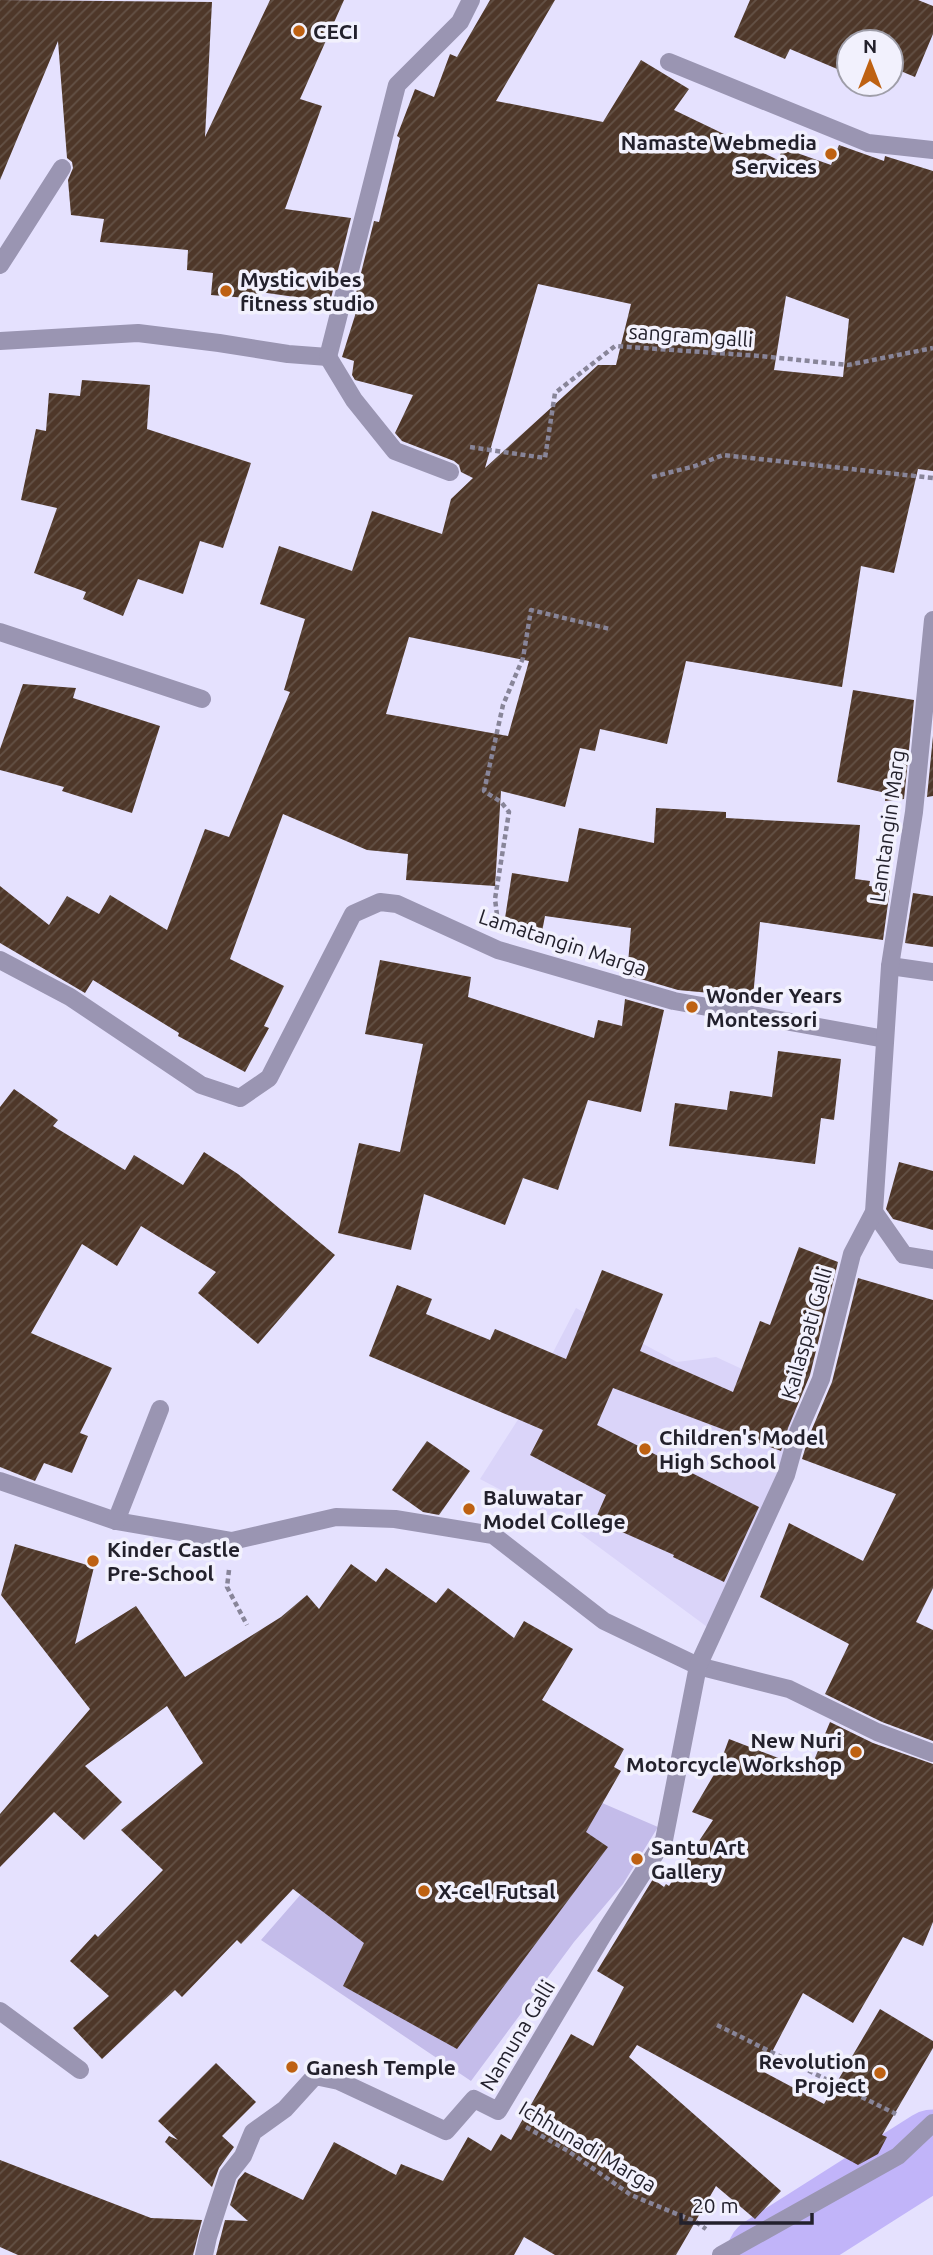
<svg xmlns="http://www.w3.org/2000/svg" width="933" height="2255" viewBox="0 0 933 2255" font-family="Ubuntu,sans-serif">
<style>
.built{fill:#dad4f9}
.green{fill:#c4bcea}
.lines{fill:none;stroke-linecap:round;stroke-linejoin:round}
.river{stroke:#c1b4f9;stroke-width:79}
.building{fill:url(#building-hatch);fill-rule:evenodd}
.path{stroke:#888599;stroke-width:4.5;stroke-dasharray:5 3.5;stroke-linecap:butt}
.minor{stroke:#9a95b2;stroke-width:18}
.poi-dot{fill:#be6112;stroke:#f2f1fd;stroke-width:2.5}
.labels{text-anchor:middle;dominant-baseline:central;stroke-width:7;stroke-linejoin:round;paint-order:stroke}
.poi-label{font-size:21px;font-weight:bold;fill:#23212c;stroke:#f2f1fd;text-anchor:start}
.street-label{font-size:21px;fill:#23212c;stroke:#f2f1fd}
</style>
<defs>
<pattern id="building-hatch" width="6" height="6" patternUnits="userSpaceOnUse" patternTransform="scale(1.75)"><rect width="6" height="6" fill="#4e3729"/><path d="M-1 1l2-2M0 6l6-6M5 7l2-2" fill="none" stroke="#645247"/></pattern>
</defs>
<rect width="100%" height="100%" fill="#e5e1fe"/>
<path class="built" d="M576,1308l101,54 39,-5 39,18 14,24 32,12 -30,99 -61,119 -137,-101 -93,-49 39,-61z"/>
<path class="green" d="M437,1732l221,95 -35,57 -49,58 -103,139 -210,-141 122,-140z"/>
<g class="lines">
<path class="river" d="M766,2255l167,-106"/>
</g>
<g class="building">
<path d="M0,0l212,2 -7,135 65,-137h74l-44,99 22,7 -37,103 66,9 -21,84 -70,-10 -1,7 -48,-4 2,-22 -26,-3 1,-20 -88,-8 4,-23 -33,-4 -3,-35 5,-12 -1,-6 -5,-4 -9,-117 -58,139z"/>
<path d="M490,0h65l-59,101 107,21 38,-62 48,29 -15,21 104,50 5,-12 48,17 8,-20 45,16 1,-5 3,1 45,14v300l-15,-2 -24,104 -33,-7 -19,121 -156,-26 -19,83 -67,-15 -5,22 -15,-3 -15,59 -64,-16 -6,95 -89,-6 2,-26 -41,-4 -84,-36 -53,145 54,27 -20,40 5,2 -24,44 -67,-36 1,-3 -86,-53 -8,13 -85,-50v-57l49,39 18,-29 32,18 11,-19 57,35 38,-101 24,8 61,-145 -6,-2 21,-71 -45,-15 19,-58 73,25 20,-60 70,23 9,-35 22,-21 -12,-6 -2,-7 -5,-4 -52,-20 -7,-8 18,-38 -58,-15 -3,-5 2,-14 -12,-4 16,-51 -5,-1 21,-84 5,1 21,-84 -3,-2 18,-47 19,8 16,-43 7,3zM538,284l93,20 -15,61h-18l-113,103zM786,296l63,23 -6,58 -69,-7zM409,637l120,24 -21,75 -122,-22z"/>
<path d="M750,0h168l15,6v28l-18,43 -24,-10v-25h-42v32l-59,-25 -5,10 -51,-22z"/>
<path d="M82,380l68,5 -3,44 104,34 -28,85 -23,-7 -17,53 -45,-15 -15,37 -40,-17 3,-7 -52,-19 23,-65 -36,-8 15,-71 10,2 3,-38 31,3z"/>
<path d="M23,684l53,4 -3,10 87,28 -28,87 -70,-22 2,-4 -64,-17v-21z"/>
<path d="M853,690l61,10 -10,99 -19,2 1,-8 -49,-11z"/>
<path d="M933,736v60l-6,1z"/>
<path d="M656,808l70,4v6l134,7 -5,54 15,2 -1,5 21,3 -7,51 -123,-18 -7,75 -75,-7 -51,-15 4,-47 -86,-12 -4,21 -38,-6 9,-58 56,9 11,-54 75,15z"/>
<path d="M913,893l20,3v51l-28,-4z"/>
<path d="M380,960l91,17 -3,20 126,41 4,-18 24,6 3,-27 39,11 -23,102 -53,-12 -30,90 -35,-12 -18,47 -81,-31 -13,56 -73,-17 21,-90 41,9 23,-108 -58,-10z"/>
<path d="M778,1051l63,8 -7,61 -13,-2 -6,46 -146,-18 6,-43 52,7 3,-19 42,6z"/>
<path d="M14,1089l44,31 -5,6 72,44 9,-15 49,30 21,-33 34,22 97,81 -77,89 -60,-51 18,-21 -75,-46 -24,40 -35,-22 -51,89 81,35 -32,65 8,3 -16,37 -28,-10 -9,18 -35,-14v-360z"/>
<path d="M899,1162l34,9v59l-40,-11 -7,-10z"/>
<path d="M799,1247l39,15 -28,113 -22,53 -7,23 -168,-63 -16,37 162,82 -35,75 -51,-25 1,-2 -79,-35 11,-25 -76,-40 13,-25 -174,-74 28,-71 35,14 -6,15 64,26 5,-11 71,30 36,-89 61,24 -23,57 93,41 27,-71 10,4z"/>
<path d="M858,1278l75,22v288l-17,34 17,8v111l-51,-19 -57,-28 24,-50 -89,-47 29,-74 74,38 33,-67 -94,-35 7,-23 23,-54z"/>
<path d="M427,1441l43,30 -31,44 -16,-3 -31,-22z"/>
<path d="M15,1544l79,23 -19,77 61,-38 49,71 96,-60 26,-22 12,14 32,-45 25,18 10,-14 50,35 12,-15 66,50 10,-17 49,28 -31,51 82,49 -10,18 7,4 -35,61 22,15 -151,202 -114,-63 21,-43 -71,-54 -52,55 -4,-4 -55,57 -7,-7 -73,69 -29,-31 36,-32 -39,-35 25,-27 3,3 65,-67 -42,-40 82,-67 -36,-57 -82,60 37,36 -38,38 -30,-28 -54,55v-53l90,-105 -89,-114z"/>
<path d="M830,1722l43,21 60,21v158l-10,24 -20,-9 -50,86 -50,-30 -41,78 62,33 56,-95 53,32v7l-51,87 5,2 -9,17 -20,11 -221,-120 -8,12 152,134 -26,28 -39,-33 -40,69h-121l-31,-18 -10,18h-298l9,-35 23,1 -18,-16 8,-25 7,-8 58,28 31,-58 62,33 5,-11 42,17 25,-44 23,14 10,-17 10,6 60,-106 22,12 31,-59 -27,-16 56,-92 11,8 2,-3 3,2 44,-66 -21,-8 27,-46 10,-27 81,31z"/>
<path d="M216,2063l40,39 -34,34 12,11 -15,21 -7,19 -47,-45 4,-6 9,4 -20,-19z"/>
<path d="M0,2160l151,58 51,2 -9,35h-175l-18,-8z"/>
</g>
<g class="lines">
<g class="path">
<path d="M470,447l75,11 10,-65 60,-47 145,10 88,9 85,-17"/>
<path d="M652,477l43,-11 28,-11 210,23"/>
<path d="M497,915l-2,-16 14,-87 -8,-10 -17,-11 19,-86 20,-47 8,-48 79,19"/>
<path d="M229,1570l-2,17 20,38"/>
<path d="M717,2025l179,89"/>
<path d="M526,2127l42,24 63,44 65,27 10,7"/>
</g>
<g class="minor">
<path d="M669,62l199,81 65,7"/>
<path d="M0,265l62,-97"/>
<path d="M0,341l138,-8 81,10 69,11 40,3 69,-272 63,-63 11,-22"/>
<path d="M328,357l26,43 41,51 55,21"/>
<path d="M0,632l202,67"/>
<path d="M0,960l70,37 131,88 39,13 29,-20 84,-164 27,-12 17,2 101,46 176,51 211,38"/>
<path d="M890,966l43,6"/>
<path d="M874,1212l30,43 29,5"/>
<path d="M0,1481l116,40 116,20 104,-24 59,2 98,16 111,86 94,45 91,23 88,43 56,21"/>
<path d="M116,1521l44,-112"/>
<path d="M0,2011l80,59"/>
<path d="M204,2255l4,-18 20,-62 15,-19 10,-24 32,-23 30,-33 24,5 107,50 28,-32 24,12 108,-181 58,-90 34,-174 88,-191 12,-43 23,-53 31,-125 22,-42 16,-246 24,-154 19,-192"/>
<path d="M721,2255l177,-99 35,-33"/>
</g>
</g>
<g class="poi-dot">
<circle cx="299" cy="31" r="7"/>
<circle cx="831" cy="154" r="7"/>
<circle cx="226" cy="291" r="7"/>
<circle cx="692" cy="1007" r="7"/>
<circle cx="645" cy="1449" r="7"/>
<circle cx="469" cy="1509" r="7"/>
<circle cx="93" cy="1561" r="7"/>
<circle cx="856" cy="1752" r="7"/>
<circle cx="637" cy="1859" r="7"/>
<circle cx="424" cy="1891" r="7"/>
<circle cx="292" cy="2067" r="7"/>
<circle cx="880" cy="2073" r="7"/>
</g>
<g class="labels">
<g class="poi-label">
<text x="313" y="31">CECI</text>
<text x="817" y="142" text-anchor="end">Namaste Webmedia<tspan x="817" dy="24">Services</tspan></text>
<text x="240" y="279">Mystic vibes<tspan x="240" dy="24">fitness studio</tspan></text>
<text x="706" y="995">Wonder Years<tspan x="706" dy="24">Montessori</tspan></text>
<text x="659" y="1437">Children's Model<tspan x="659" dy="24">High School</tspan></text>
<text x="483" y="1497">Baluwatar<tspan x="483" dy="24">Model College</tspan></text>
<text x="107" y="1549">Kinder Castle<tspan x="107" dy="24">Pre-School</tspan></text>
<text x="842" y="1740" text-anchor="end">New Nuri<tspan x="842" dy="24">Motorcycle Workshop</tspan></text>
<text x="651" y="1847">Santu Art<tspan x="651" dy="24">Gallery</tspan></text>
<text x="438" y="1891">X-Cel Futsal</text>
<text x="866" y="2061" text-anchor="end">Revolution<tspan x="866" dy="24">Project</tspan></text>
<text x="306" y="2067">Ganesh Temple</text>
</g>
<g class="street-label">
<text transform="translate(691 335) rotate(4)">sangram galli</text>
<text transform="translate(887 826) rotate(-82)">Lamtangin Marg</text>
<text transform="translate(563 942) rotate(18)">Lamatangin Marga</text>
<text transform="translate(806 1333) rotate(-74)">Kailaspati Galli</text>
<text transform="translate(517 2035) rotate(-59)">Namuna Galli</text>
<text transform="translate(588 2146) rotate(31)">Ichhunadi Marga</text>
</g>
</g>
<g transform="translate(870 63)"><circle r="33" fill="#f2f1fd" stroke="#9f9ea9" stroke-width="2"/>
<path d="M0-5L12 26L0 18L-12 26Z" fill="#be6112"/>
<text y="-10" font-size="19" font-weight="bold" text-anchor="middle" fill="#23212c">N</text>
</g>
<path d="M681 2213v10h131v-10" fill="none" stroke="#23212c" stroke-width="3.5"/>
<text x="692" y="2213" font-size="21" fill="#23212c" stroke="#f2f1fd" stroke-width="5" paint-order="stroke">20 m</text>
</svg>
